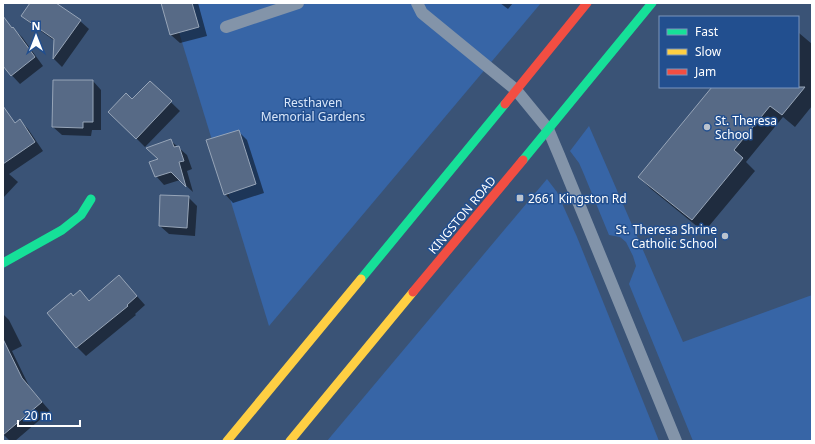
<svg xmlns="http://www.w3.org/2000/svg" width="815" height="444" viewBox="0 0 815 444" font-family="'Noto Sans',sans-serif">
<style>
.green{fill:#3765a6}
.shadow{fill:#0007}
.building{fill:#576a86;stroke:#97a5b8}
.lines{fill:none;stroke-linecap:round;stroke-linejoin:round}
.lane{stroke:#8394a9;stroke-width:12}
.fast{stroke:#16e098;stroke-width:9}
.slow{stroke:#ffcf43;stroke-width:9}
.jam{stroke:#f24e42;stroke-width:9}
.poi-dot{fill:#bac3cf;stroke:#224f8f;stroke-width:1.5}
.labels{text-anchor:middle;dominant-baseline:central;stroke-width:3;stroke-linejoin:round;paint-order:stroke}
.park-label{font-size:12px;fill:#d8e6f9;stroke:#224f8f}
.poi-label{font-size:12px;fill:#fff;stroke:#224f8f;text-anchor:start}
.street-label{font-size:12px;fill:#fff;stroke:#224f8f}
</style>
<rect width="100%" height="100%" fill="#3a5376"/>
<g class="green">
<path d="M170,3h371l-272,323z"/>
<path d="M589,126l94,216 129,-47v146h-119l-64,-157 7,-18 -3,-10 -7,-14 -6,-5 -11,-2 -26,-63 -4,-9 -9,-12z"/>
<path d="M547,179l10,13 20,45 82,204h-332z"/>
</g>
<g class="shadow">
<path d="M31,3h23l26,18 9,8 -27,38 -8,-8 1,-18 -24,-17 -9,-8z"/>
<path d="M162,3h36l9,33 -27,7 -9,-8z"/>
<path d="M500,3h13l-5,6z"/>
<path d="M6,22l16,15 21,29 -23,18 -15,-16 -2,2v-46z"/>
<path d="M799,33l13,11v62l-17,21 -12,-10 -37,45 9,9 -51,61 -53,-43 -12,-12 74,-90h85v-53z"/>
<path d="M93,81l8,9v40h-9l-1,6 -29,-1 -9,-8z"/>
<path d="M150,82l30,29 -35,36 -27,-27 14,-20z"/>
<path d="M20,121l8,8 15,22 -34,23 9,8 -15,16v-66z"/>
<path d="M238,131l9,9 17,53 -31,10 -8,-9z"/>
<path d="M171,141l16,14 5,14 -5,2 6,21 -13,-12 -16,5 -8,-9 3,-16z"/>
<path d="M188,197l9,9 -2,30 -26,-2 -9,-8z"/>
<path d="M119,276l26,29 -10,9 1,1 -50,41 -9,-9 -29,-34 26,-16 6,-5 10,10z"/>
<path d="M3,314l6,6 13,26 -10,5 18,37 20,23 -35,30h-5l-7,-7z"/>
</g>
<g class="building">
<path d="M30,3h26l25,17 -28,39 1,-20 -33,-23z"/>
<path d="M161,3h31l7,24 -29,8z"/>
<path d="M3,16l9,12 1,-1 22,30 -24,19 -8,-10z"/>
<path d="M53,80h40v42h-10v6l-31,-1z"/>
<path d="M150,81l22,20 -36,38 -28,-27 18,-19 6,6z"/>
<path d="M712,87h93l-23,28 -12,-9 -36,44 9,8 -51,62 -54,-43z"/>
<path d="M3,106l12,17 5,-4 15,23 -32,22z"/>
<path d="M239,130l17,54 -32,11 -18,-55z"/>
<path d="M171,139l3,8 5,-1 5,15 -5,1 7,25 -15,-15 -16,5 -6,-15 9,-3 -12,-11z"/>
<path d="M160,195l29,1 -2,32 -28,-2z"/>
<path d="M119,275l18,21 -10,9 1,1 -52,42 -29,-35 24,-20 2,3 7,-6 9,11z"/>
<path d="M3,339l19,39 20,24 -39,33z"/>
</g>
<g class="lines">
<g class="lane">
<path d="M417,3l5,10 94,77 32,39 11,26 117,286"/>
<path d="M226,27l72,-24"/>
</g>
<g class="fast">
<path d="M523,160l129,-157"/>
<path d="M3,263l59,-33 19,-15 10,-16"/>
<path d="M361,279l144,-175"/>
</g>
<g class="slow">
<path d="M227,441l134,-162"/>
<path d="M290,441l123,-149"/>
</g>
<g class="jam">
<path d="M505,104l82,-101"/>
<path d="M413,292l110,-132"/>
</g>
</g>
<g class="poi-dot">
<circle cx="707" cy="127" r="4"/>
<rect x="516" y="194" width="8" height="8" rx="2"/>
<circle cx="725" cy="236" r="4"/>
</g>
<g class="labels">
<g class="park-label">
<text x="313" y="102">Resthaven<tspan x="313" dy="14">Memorial Gardens</tspan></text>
</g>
<g class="poi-label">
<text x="715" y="120">St. Theresa<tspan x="715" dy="14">School</tspan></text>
<text x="528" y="198">2661 Kingston Rd</text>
<text x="717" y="229" text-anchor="end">St. Theresa Shrine<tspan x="717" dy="14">Catholic School</tspan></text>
</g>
<g class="street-label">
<text transform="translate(462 215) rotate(-50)">KINGSTON ROAD</text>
</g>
</g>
<rect width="815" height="444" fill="none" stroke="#ffffff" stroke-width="8"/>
<rect x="659" y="16" width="140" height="72" fill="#224f8f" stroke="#7a95bc"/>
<rect x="667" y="29" width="20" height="6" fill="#16e098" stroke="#7a95bc"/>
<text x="695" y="36" font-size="12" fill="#ffffff">Fast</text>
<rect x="667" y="49" width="20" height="6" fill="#ffcf43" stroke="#7a95bc"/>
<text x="695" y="56" font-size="12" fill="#ffffff">Slow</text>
<rect x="667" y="69" width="20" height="6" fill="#f24e42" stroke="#7a95bc"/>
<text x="695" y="76" font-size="12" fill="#ffffff">Jam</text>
<g transform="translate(36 36)" stroke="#224f8f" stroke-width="3" paint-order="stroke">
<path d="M0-3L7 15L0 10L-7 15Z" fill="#ffffff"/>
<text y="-6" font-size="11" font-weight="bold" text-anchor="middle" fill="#ffffff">N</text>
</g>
<path d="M18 420v6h62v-6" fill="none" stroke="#ffffff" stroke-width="2"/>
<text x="24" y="420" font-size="12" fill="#ffffff" stroke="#224f8f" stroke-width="3" paint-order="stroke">20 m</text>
</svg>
